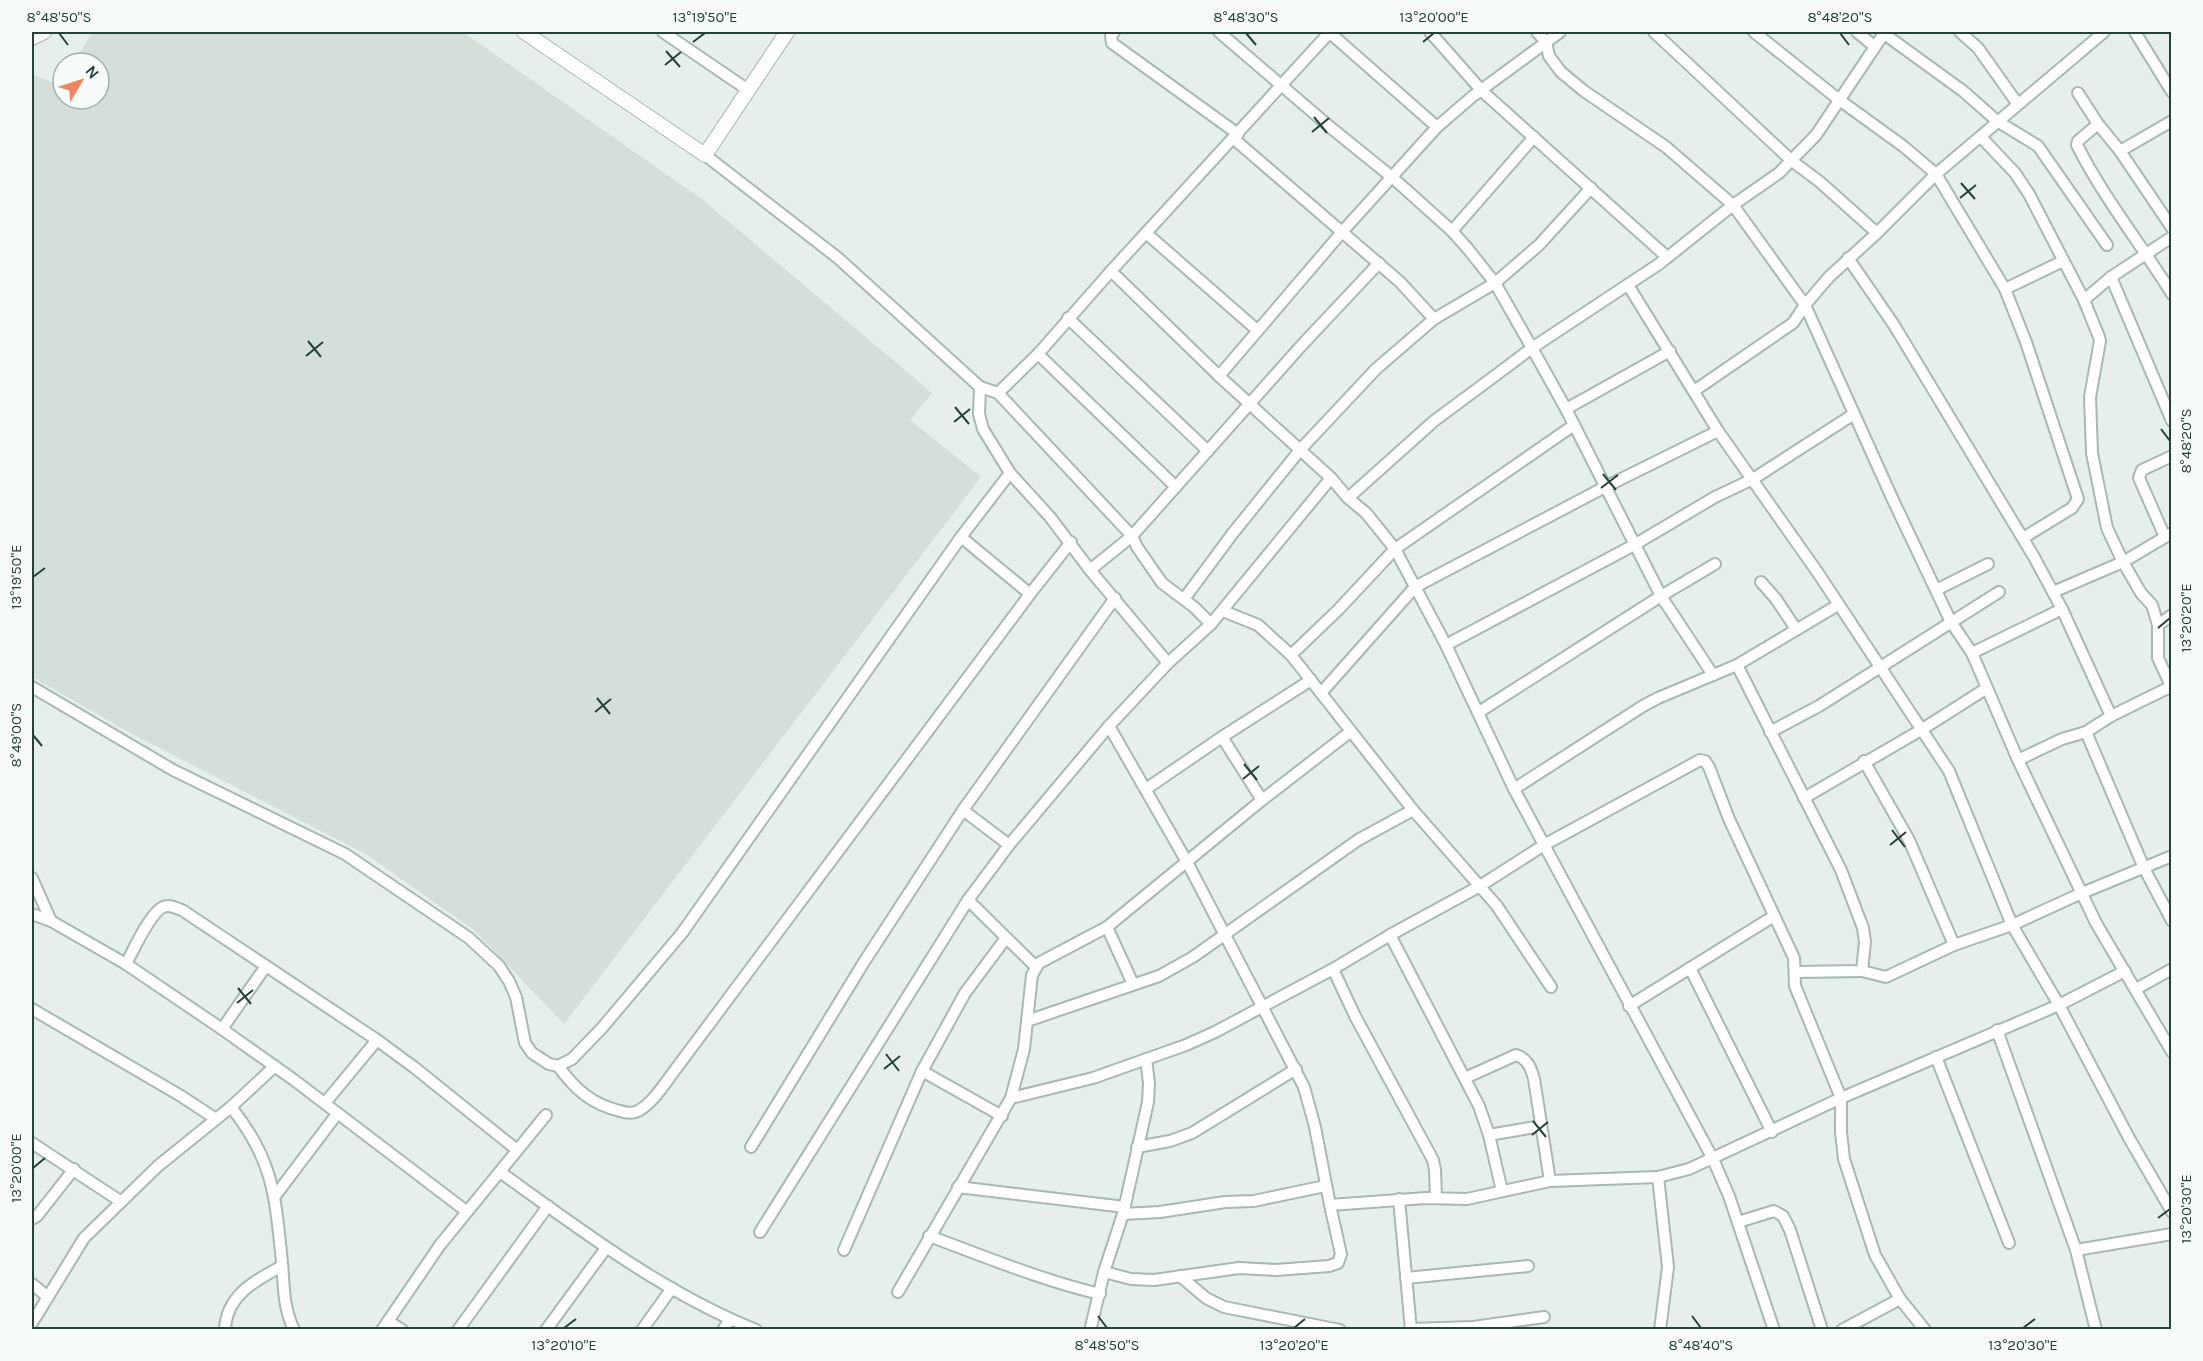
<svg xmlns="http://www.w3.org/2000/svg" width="2203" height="1361" viewBox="0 0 2203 1361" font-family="Karla,sans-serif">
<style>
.built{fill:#d4dfda}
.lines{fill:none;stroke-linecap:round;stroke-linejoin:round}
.minor-casing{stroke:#a8b8b2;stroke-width:14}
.tertiary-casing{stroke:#a8b8b2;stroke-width:16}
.minor{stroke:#fff;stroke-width:10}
.tertiary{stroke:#fff;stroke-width:14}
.ticks{fill:none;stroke:#24423a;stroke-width:2}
.neatline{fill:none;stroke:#24423a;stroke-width:2}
.ticks-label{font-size:15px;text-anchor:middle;fill:#24423a}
</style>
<rect width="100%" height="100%" fill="#e6efeb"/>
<path class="built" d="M93,32h370l240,168 229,193 -22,27 71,57 -417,547 -90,-94 -110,-77 -230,-118 -102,-58v-603l27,11 4,-6v20h36v-36h-26z"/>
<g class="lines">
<defs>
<g id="minor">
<path d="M663,32l85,58"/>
<path d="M1114,32l-3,4 1,7 126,91"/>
<path d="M1219,32l111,95 63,51 59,53 16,18 27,34 37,65 34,61 95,187 52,79"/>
<path d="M1329,32l108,95"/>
<path d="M1430,32l52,59 185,166"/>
<path d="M1537,32l9,10 3,14 12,16 23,19 82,56 67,58 72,100 88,195 58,122 21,31 46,107 78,163 76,129"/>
<path d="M1654,32l138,129 28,21 57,51"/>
<path d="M1754,32l84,67 65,47 33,28 69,115 21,53 52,157 -6,9 -49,30"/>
<path d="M1857,32l17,14"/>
<path d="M1960,32l18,16 39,55"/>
<path d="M2135,32l37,60"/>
<path d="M1883,33l80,58 34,30 41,25 69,99"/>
<path d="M2078,93l20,31 22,27 52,77"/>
<path d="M2098,124l-20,17 -1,4c26,52 64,99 95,149"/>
<path d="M1981,137l34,36 14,21 55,106 15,37 1,4 -10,56 2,56 15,75 16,34 18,31 11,12 6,20v33l13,28"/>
<path d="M1234,139l166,143 34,37"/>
<path d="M2120,151l52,-30"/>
<path d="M705,155l133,103 142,129 18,6 40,-39 73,-83 219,-239"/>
<path d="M1452,231l82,-94"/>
<path d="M1146,233l111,97"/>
<path d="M2172,237l-61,40 61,144"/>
<path d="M1848,258l46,67 140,232 28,52 49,107"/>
<path d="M1111,271l108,105 112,102 17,20 18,15 29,36 51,96 68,144 199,370 16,37 45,134"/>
<path d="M1628,285l90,146 100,142 131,198 63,154 47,80 70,133 43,74"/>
<path d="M2005,289l58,-28"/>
<path d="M2084,300l27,-23"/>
<path d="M1068,318l140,133"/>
<path d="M1038,354l138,133"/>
<path d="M1219,376l123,-144 95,-105 36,-31 87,-64"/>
<path d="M980,387l-1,27 4,15 27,44 40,44 40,53 78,93"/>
<path d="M1694,391l99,-68 12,-18 24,-28 48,-44 59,-59 168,-142"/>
<path d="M998,393l134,143 5,11 25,36 32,24 17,17"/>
<path d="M1566,409l104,-58"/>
<path d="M1348,498l86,-77 62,-46 36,-27 127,-84 74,-59 46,-32 37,-38 69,-103"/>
<path d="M961,537l69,57"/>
<path d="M2165,537l-26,-59 3,-8 30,-14"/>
<path d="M1090,570l42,-34 169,-190 78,-83"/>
<path d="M1761,582l15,17 20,30"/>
<path d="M1936,590l52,-26"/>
<path d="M2053,592l70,-30 49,-29"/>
<path d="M1184,599l49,-66 67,-83 76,-81 58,-50 61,-36 44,-38 52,-57"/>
<path d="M1223,611l35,14 33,30 122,155 84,96 54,81"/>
<path d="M2158,625l14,-10"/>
<path d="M1446,645l188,-100 81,-48 38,-18 101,-65"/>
<path d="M1972,653l90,-44"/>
<path d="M1291,655l47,-45 57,-61 179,-124"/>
<path d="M1737,665l104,205 22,58 2,14 -3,29 -67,1"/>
<path d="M32,687l141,83 172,84 124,84 30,28 10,15 7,16 9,46 7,10 17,11 9,2c17,23 33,38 62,45 6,2 12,3 18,0 15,-8 27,-28 37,-41l355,-476 41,-52"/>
<path d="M1321,693l94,-106 190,-100 113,-56"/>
<path d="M1479,712l182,-116 54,-32"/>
<path d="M1109,726l78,136 117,225 11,40 15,78 96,-7 41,1 83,-18 108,-4 31,-8 152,-71 218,-93 66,-34"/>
<path d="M1770,732l49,-26 180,-114"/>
<path d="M2086,732l58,136 28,53"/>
<path d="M1222,737l40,63"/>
<path d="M2018,760l44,-21 24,-7 25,-16 61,-30"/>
<path d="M1864,761l45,79 45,105 58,-20 70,-32 90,-37"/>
<path d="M1146,789l76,-52 89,-57"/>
<path d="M1514,789l129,-83 15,-8 79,-33 101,-60"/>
<path d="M1804,798l117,-68 66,-42"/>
<path d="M963,810l46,35"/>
<path d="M32,878l19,43"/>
<path d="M968,900l68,67"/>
<path d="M32,914l19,7 75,43 96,65 72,51 172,131"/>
<path d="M1107,927l26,57"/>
<path d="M1390,935l89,171 10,29 13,56"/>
<path d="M126,964c7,-13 24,-51 37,-57 7,-3 12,1 19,3l195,130 38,28 102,82"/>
<path d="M1690,968l82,164"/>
<path d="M1333,969l22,47 78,144 2,10 1,28"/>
<path d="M1862,971l24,6 68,-32"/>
<path d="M2136,989l36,-20"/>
<path d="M1629,1006l145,-90"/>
<path d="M32,1009l149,87 35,23"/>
<path d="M1027,1021l132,-45 34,-19 165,-117 55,-30"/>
<path d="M222,1029l44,-63"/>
<path d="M1997,1030l79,220 20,80"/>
<path d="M1936,1057l73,186"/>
<path d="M558,1066l14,-7 30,-31 80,-95 279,-396 49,-64"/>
<path d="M922,1071l80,45"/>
<path d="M1465,1078l51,-23c12,4 15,13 18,24l16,102"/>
<path d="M1011,1098l13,-49 8,-74 7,-12 68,-36 155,-127 88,-68"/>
<path d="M325,1103l52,-63"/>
<path d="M231,1107c43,54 44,89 51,155 2,24 1,45 12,68"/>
<path d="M1489,1135l52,-9"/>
<path d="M32,1143l88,58"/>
<path d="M751,1147l113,-185 99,-152 152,-212"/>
<path d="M1137,1147l33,-6 22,-8 104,-64"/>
<path d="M500,1172c81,58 162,120 256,158"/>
<path d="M1658,1177l10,90 -8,63"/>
<path d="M958,1187l167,20"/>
<path d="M275,1196l62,-82"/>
<path d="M1399,1199l12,131"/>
<path d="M1123,1214l37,-2 65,-10 29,-1 71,-15"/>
<path d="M32,1219l5,-3 37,-47"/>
<path d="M1738,1222l36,-11 9,5 7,14 32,100"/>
<path d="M760,1232l208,-332 41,-55 100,-119 59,-63 43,-39 120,-146"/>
<path d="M929,1236c57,21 112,44 171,58"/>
<path d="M844,1250l78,-179 43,-78 41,-55"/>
<path d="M2076,1250l96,-16"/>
<path d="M1104,1272l27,7 23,1 85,-12 37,2 53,-4 9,-3 3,-9 -11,-49"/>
<path d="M1180,1276l26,22 18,9 116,23"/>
<path d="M1406,1278l122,-12"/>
<path d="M32,1284l16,13"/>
<path d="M898,1292l113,-194 82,-20 93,-33 29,-13 118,-63 57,-34 90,-49 64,-41 156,-85 5,1 4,6 20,52 65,139 1,28 46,112v34l3,27 31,96 25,44 25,31"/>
<path d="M388,1321l14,9"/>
<path d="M32,1323l52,-85 74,-72 73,-59 44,-41"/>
<path d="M1091,1327l13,-55 19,-58 25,-112 1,-19 -3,-24"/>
<path d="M1411,1329l62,-2 71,-10"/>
<path d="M225,1330c1,-35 31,-50 57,-64"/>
<path d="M382,1330l58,-85 106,-130"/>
<path d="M458,1330l90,-124"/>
<path d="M546,1330l60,-82"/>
<path d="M642,1330l30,-42"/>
<path d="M723,1330l7,-11"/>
<path d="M1842,1330l58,-31"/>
</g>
<g id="tertiary">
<path d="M524,32l181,123 82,-123"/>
<path d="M32,38l12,-6"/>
</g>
</defs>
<use href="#minor" class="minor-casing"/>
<use href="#tertiary" class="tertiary-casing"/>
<use href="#minor" class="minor"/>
<use href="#tertiary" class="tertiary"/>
</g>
<path class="ticks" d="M59,33l9,12M1246,33l10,12M1840,33l9,12M693,42l12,-9M1423,42l11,-9M666,51l14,16M665,65l16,-13M1314,117l13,16M1312,132l17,-14M1961,183l14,16M1960,198l16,-13M308,341l13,16M306,356l17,-14M955,407l14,17M954,422l16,-13M2161,429l9,12M1603,474l13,16M1601,488l17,-13M33,577l12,-9M2158,628l12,-10M597,698l13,16M595,712l16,-13M33,735l9,11M1244,764l13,16M1243,779l16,-13M1892,830l13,17M1890,845l16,-13M238,988l13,16M237,1003l16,-13M886,1054l13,17M884,1069l16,-13M1533,1121l13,16M1532,1135l16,-13M33,1168l12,-10M2158,1218l12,-9M1098,1316l9,12M1692,1316l9,12M564,1328l12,-9M1294,1328l11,-9M2023,1328l12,-9"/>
<rect width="2203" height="1361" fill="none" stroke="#f7fbf9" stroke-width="66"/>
<g transform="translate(81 81) rotate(51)"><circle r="28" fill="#f7fbf9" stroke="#a3b1ad" stroke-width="1.5"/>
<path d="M0-4.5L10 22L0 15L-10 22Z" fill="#f4845f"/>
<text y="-9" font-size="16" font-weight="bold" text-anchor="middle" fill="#24423a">N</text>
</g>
<rect x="33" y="33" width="2137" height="1295" class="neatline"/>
<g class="ticks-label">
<text x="59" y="22">8°48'50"S</text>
<text x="705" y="22">13°19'50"E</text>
<text x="1246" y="22">8°48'30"S</text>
<text x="1434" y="22">13°20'00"E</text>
<text x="1840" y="22">8°48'20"S</text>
<text transform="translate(2186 441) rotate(-90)" y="5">8°48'20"S</text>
<text transform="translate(16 577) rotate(-90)" y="5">13°19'50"E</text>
<text transform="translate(2186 618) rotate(-90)" y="5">13°20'20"E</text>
<text transform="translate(16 735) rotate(-90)" y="5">8°49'00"S</text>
<text transform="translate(16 1168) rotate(-90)" y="5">13°20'00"E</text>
<text transform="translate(2186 1209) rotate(-90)" y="5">13°20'30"E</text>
<text x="564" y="1350">13°20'10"E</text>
<text x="1107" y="1350">8°48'50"S</text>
<text x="1294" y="1350">13°20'20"E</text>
<text x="1701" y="1350">8°48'40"S</text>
<text x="2023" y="1350">13°20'30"E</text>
</g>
</svg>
